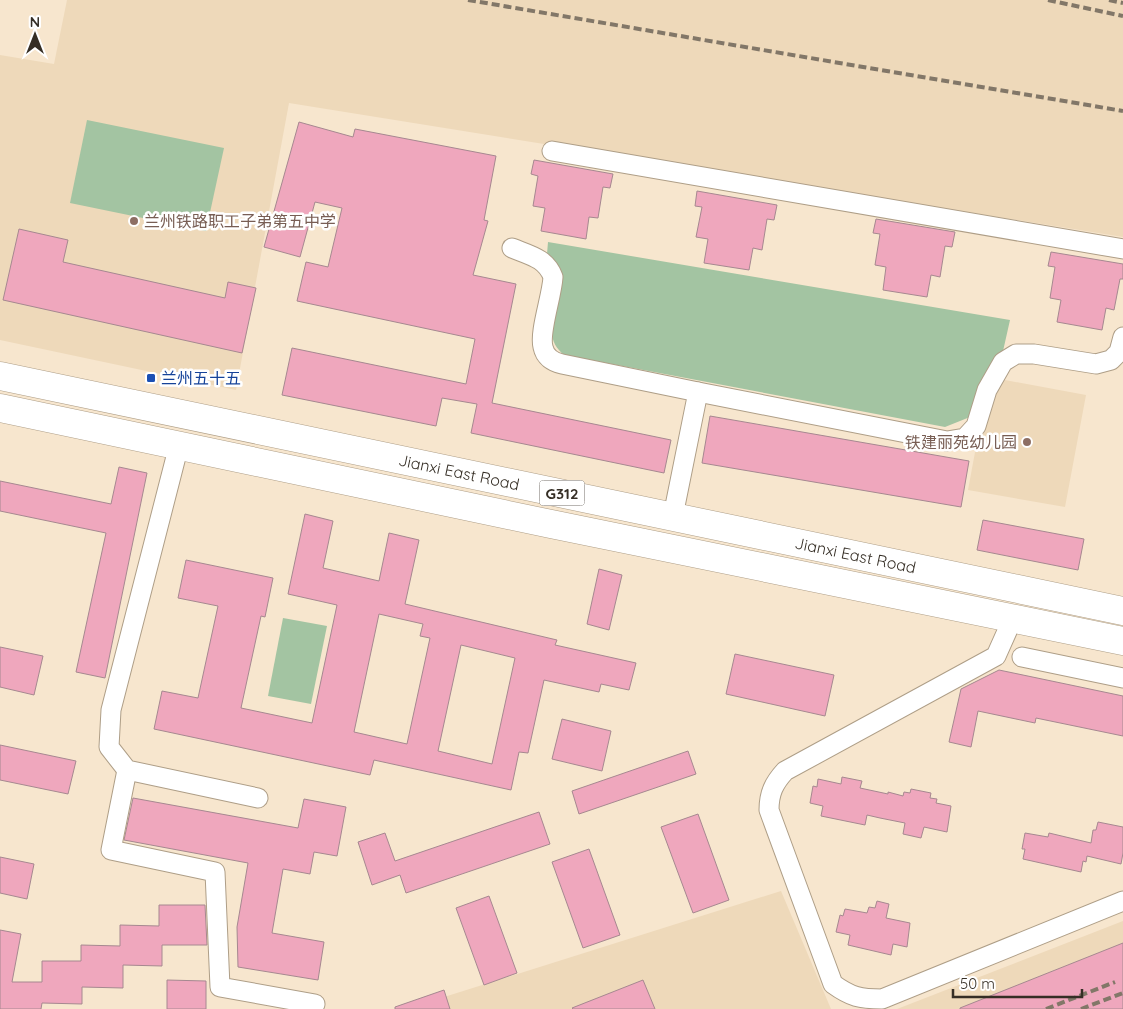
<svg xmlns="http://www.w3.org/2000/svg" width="1123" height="1009" viewBox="0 0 1123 1009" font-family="Quicksand,'Noto Sans SC',sans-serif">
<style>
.built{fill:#eed9ba}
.green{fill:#a3c4a2}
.building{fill:#efa7bd;stroke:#a68890;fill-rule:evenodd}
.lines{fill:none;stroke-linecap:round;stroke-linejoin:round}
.minor-casing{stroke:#ae9e87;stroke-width:21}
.highway-casing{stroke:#ae9e87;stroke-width:29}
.minor{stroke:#fff;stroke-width:19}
.highway{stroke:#fff;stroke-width:28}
.rail{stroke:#827768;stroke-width:4;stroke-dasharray:8 4;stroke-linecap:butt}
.education-dot{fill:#8d6e63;stroke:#fff;stroke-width:2}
.transit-dot{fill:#1a4fb4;stroke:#fff;stroke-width:2}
.labels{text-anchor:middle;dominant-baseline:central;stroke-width:5;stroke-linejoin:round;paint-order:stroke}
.shield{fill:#fff;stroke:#726d66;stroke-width:1}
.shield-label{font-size:15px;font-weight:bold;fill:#352e25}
.education-label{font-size:16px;fill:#785e54;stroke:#fff;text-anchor:start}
.transit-label{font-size:16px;fill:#164399;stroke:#fff;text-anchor:start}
.street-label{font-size:16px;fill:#352e25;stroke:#fff}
</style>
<rect width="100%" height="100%" fill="#f7e6ce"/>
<g class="built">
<path d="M67,0h1056v237l-834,-134 -53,287 -236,-50v-285l54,9z"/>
<path d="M989,377l97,18 -21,112 -97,-17z"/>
<path d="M781,891l50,118h-425z"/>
<path d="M1123,921v88h-226z"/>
</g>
<g class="green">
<path d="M87,120l137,28 -18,83 -136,-28z"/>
<path d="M548,242l462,78 -20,89 -45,18 -381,-72c-8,-7 -12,-13 -12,-24l10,-49 -2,-10 -13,-18z"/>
<path d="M283,618l44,8 -16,78 -43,-8z"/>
</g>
<g class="building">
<path d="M299,122l54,15 2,-8 141,27 -12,64 4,1 -15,54 43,9 -24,119 179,37 -7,33 -193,-40 6,-29 -35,-6 -6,28 -154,-31 10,-47 174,36 9,-45 -178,-38 9,-39 22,5 14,-59 -27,-6 -15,55 -36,-10z"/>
<path d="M534,160l79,14 -3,14 -7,-1 -5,31 -9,-1 -3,22 -45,-8 4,-23 -12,-2 5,-30 -7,-2z"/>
<path d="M697,191l80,14 -3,15 -7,-1 -5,31 -9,-2 -4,22 -45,-7 4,-24 -12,-2 6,-30 -7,-1z"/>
<path d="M876,219l79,13 -3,15 -7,-1 -5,31 -9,-2 -4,22 -44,-7 3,-23 -11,-2 5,-31 -7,-1z"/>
<path d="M19,229l49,11 -5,22 162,36 3,-16 28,6 -14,65 -239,-53z"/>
<path d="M1051,252l72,12v15h-3l-6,31 -8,-2 -4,22 -45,-8 4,-22 -11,-2 5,-31 -7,-1z"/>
<path d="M710,416l259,45 -8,46 -259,-44z"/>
<path d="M119,467l28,6 -42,205 -29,-6 30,-139 -106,-22v-30l111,23z"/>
<path d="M305,514l28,7 -10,47 56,13 10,-48 30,7 -14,64 152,36 -2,5 81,18 -7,27 -28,-6 -2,8 -55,-12 -16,73 -9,-1 -8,38 -137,-30 -4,15 -216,-46 8,-38 36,7 20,-92 -40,-8 8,-38 87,18 -8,39 -4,-1 -20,92 71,15 25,-118 -49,-11zM379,614l44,10 -3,12 10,2 -23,106 -53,-12zM461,645l54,13 -23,106 -54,-13z"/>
<path d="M983,520l101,19 -6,31 -101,-20z"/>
<path d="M599,569l23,6 -13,55 -22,-6z"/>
<path d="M0,647l43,9 -9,39 -34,-8z"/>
<path d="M735,654l99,21 -9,41 -99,-22z"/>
<path d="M999,670l124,26v40l-87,-18 -1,5 -57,-12 -7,36 -22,-5 12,-53z"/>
<path d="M562,719l49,12 -9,40 -50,-12z"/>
<path d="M0,745l76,16 -8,33 -68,-14z"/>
<path d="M688,751l8,23 -117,40 -7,-23z"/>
<path d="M842,777l20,4 -2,7 28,6v-2l15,4 1,-4 6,1 1,-4 20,4 -1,5 7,1 -1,4 15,3 -4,26 -23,-5 -3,11 -18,-4 2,-11 -25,-5 -13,-3 -2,10 -44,-9 2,-10 -13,-3 3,-17 4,1 1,-8 23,5z"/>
<path d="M133,798l165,30 6,-29 42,8 -9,49 -23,-4 -4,22 -27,-5 -11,64 52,9 -6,38 -80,-13 -1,-40 11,-64 -124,-23z"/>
<path d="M539,812l11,32 -144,49 -6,-18 -28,10 -14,-43 27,-9 10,28z"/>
<path d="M698,814l31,86 -36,13 -32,-86z"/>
<path d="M1098,822l25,5v26l-2,11 -34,-8 -1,6 -3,-1 -2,11 -58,-13 2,-10h-3l3,-16 23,4 1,-4 42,10 2,-13h3z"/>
<path d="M589,849l31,86 -37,13 -31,-86z"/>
<path d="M0,857l34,7 -7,35 -27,-6z"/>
<path d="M489,896l28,77 -33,12 -28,-77z"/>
<path d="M877,901l12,3 -3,14 24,5 -3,24 -14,-3 -2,11 -43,-10 2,-10 -14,-3 4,-17 3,1 2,-7 22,4 2,-6 6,1z"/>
<path d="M159,905h46l2,40h-45v21l-39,-1v23l-41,-1v17l-40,-1 -1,6h-41v-79l21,4 -9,48h30v-21h39v-16l39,1v-21l39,1z"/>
<path d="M1123,943v66h-163v-1z"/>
<path d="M167,980l39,1v28h-39z"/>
<path d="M643,980l12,29h-82l-1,-1z"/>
<path d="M444,990l6,19h-55v-2z"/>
</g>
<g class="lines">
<defs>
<g id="minor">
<path d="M552,151l571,98"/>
<path d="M512,248c17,7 34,10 41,29 -1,19 -14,55 -10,70 2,10 10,15 19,17l136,28 -25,124"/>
<path d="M698,392l249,49 18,-3 11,-12 11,-36 16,-28 13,-8h18l62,10 15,-4 8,-8 4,-15"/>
<path d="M179,445l-68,265 -2,37 18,23 131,28"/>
<path d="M1013,618l-17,38 -211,115c-11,12 -16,22 -16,39l64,174c18,13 27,15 49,15l241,-98"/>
<path d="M1022,657l101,21"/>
<path d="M127,770l-16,80 104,22 5,115 95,17"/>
</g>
<g id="highway">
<path id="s1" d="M0,376l1123,235"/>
<path d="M0,408l551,116 572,117"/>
</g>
</defs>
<use href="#minor" class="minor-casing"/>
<use href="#highway" class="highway-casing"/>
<use href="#minor" class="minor"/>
<use href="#highway" class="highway"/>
<g class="rail">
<path d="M468,0l655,111"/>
<path d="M1048,0l75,16"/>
<path d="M1109,0l14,3"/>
<path d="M1046,1009l69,-27"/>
<path d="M1081,1009l42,-16"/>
</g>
</g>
<g class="education-dot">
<circle cx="134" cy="221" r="5"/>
<circle cx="1027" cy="442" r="5"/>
</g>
<rect class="transit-dot" x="146" y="373" width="10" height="10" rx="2.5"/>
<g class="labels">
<rect class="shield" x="539.5" y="480.5" width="45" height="25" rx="4"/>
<g class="shield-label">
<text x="562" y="493">G312</text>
</g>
<g class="education-label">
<text x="144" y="221">兰州铁路职工子弟第五中学</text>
<text x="1017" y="442" text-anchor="end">铁建丽苑幼儿园</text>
</g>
<g class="transit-label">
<text x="161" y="378">兰州五十五</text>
</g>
<g class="street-label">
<text stroke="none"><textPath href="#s1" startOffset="469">Jianxi East Road</textPath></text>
<text stroke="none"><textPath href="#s1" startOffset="874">Jianxi East Road</textPath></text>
</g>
</g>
<g transform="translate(35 35)" stroke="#ffffff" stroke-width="4" paint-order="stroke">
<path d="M0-4L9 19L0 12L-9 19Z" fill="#352e25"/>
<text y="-8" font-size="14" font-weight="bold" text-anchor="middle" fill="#352e25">N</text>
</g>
<path d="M953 989v8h129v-8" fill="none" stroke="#352e25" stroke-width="2.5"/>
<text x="960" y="989" font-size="15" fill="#352e25" stroke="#ffffff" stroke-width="4" paint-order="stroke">50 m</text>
</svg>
